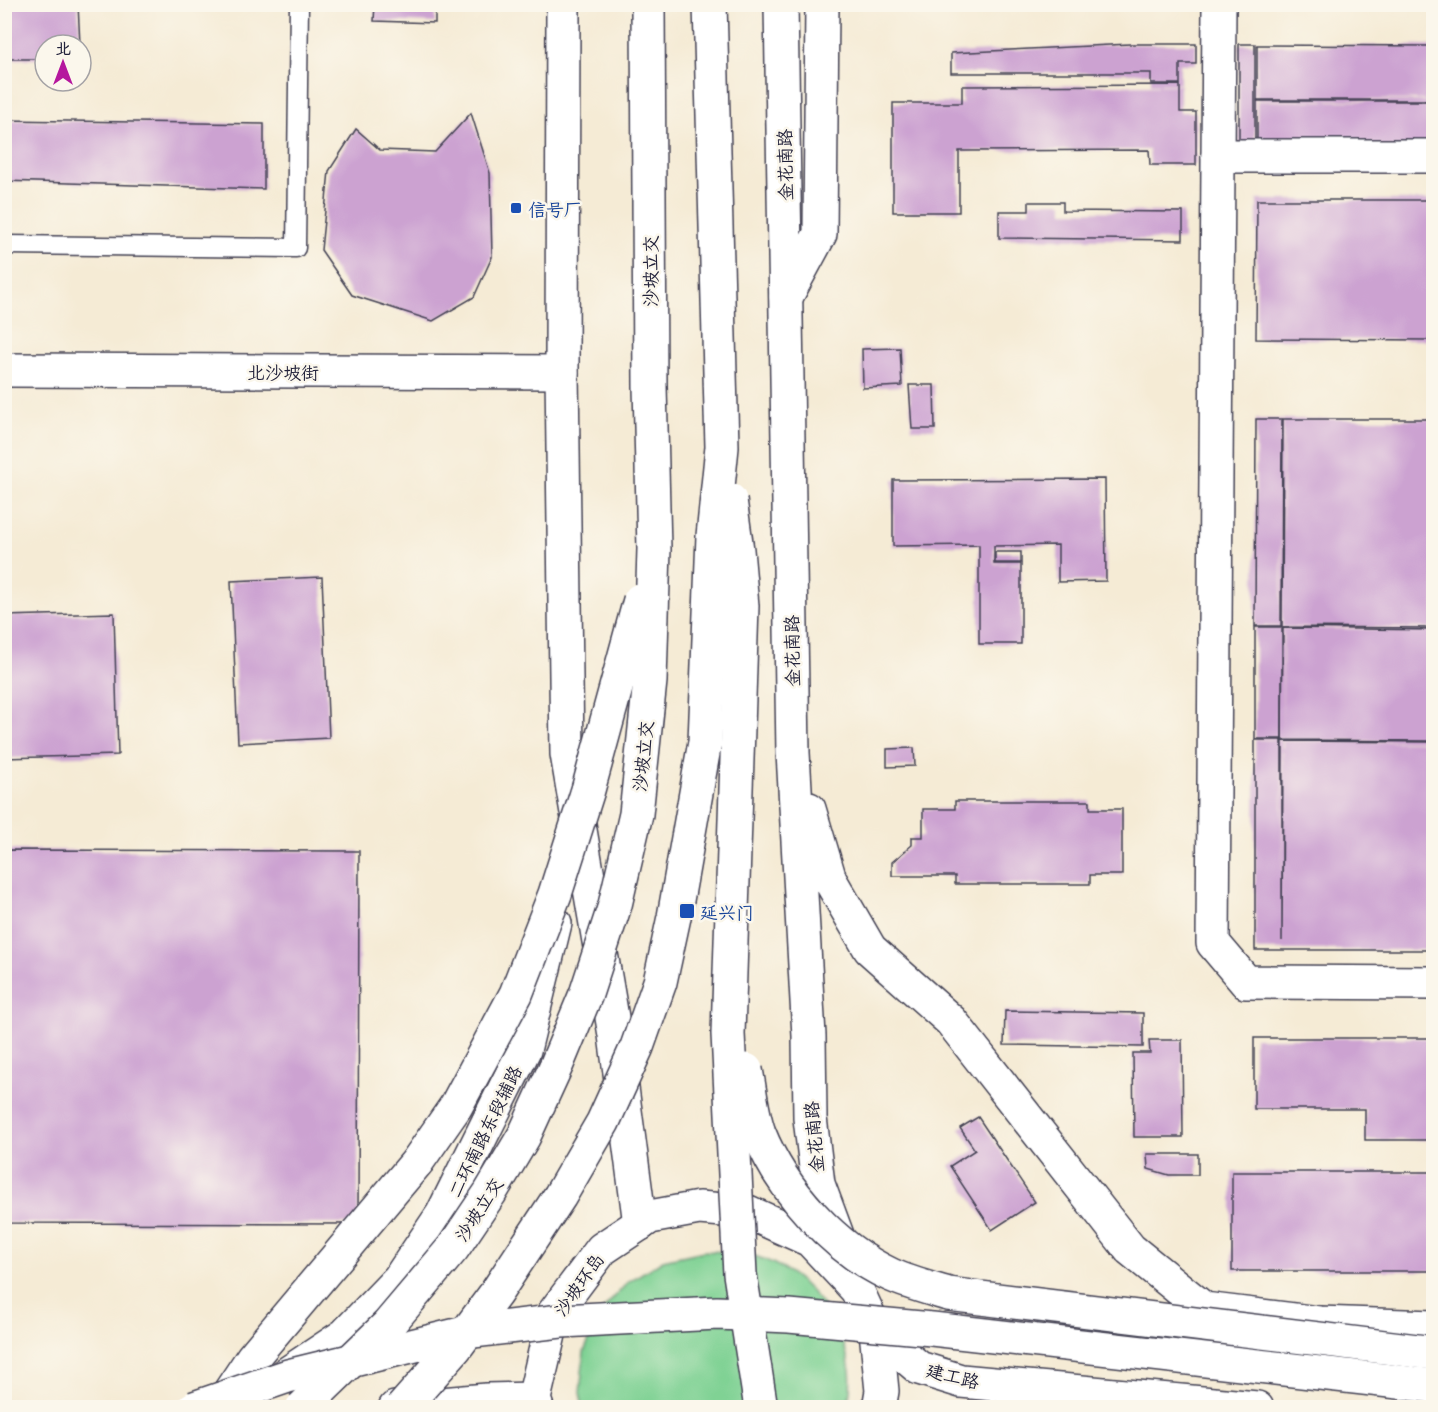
<svg xmlns="http://www.w3.org/2000/svg" width="1438" height="1412" viewBox="0 0 1438 1412" font-family="'Playpen Sans','LXGW WenKai TC',sans-serif">
<style>
.grass{fill:#80d294;stroke:#517a68;stroke-width:1.5}
.building{fill:#cca2d1}
.lines{fill:none;stroke-linecap:round;stroke-linejoin:round}
.lane-casing{stroke:#424052;stroke-width:21}
.street-casing{stroke:#424052;stroke-width:36}
.secondary-casing{stroke:#424052;stroke-width:36}
.primary-casing{stroke:#424052;stroke-width:36}
.highway-casing{stroke:#424052;stroke-width:36}
.lane{stroke:#fff;stroke-width:18}
.street{stroke:#fff;stroke-width:33}
.secondary{stroke:#fff;stroke-width:33}
.primary{stroke:#fff;stroke-width:33}
.highway{stroke:#fff;stroke-width:33}
.highway-bridge-casing{stroke:#424052;stroke-width:36;stroke-linecap:butt}
.highway-bridge{stroke:#fff;stroke-width:33}
.transit-dot{fill:#1a4fb4;stroke:#fbf7ec;stroke-width:2}
.labels{text-anchor:middle;dominant-baseline:central;stroke-width:5;stroke-linejoin:round;paint-order:stroke}
.street-label{font-size:18px;fill:#22223b;stroke:#fbf7ec}
.transit-label{font-size:18px;fill:#164399;stroke:#fbf7ec;text-anchor:start}
</style>
<rect width="100%" height="100%" fill="#fbf7ec"/>
<filter id="ink" filterUnits="userSpaceOnUse"><feTurbulence type="fractalNoise" baseFrequency=".0167" numOctaves="2"/><feDisplacementMap in="SourceGraphic" scale="12" xChannelSelector="R" yChannelSelector="G"/><feConvolveMatrix kernelMatrix="1 2 1 2 8 2 1 2 1" color-interpolation-filters="sRGB"/></filter>
<filter id="wash" filterUnits="userSpaceOnUse"><feTurbulence type="fractalNoise" baseFrequency=".008" numOctaves="4" result="noise"/><feDisplacementMap in="SourceGraphic" scale="24" xChannelSelector="R" yChannelSelector="G"/><feGaussianBlur stdDeviation="1.35" result="paint"/><feColorMatrix in="noise" values="0 0 0 0 0 0 0 0 0 0 0 0 0 0 0 0 0 1.4 0 .05"/><feComposite in="paint" operator="in"/></filter>
<g filter="url(#wash)">
<rect width="100%" height="100%" fill="#f5ebd5"/>
<path class="grass" d="M704,1251c14,1 29,0 42,3 55,12 96,62 104,117 2,11 -1,25 -2,36h-265l-3,-14 4,-41 16,-39 28,-31 35,-22z"/>
<g id="blocks">
<g class="building">
<path d="M4,4h74l2,41h-35v14h-41z"/>
<path d="M375,4h60v19l-61,-2z"/>
<path d="M1130,44h66v20h-16v20h-29v-11h-200v-20z"/>
<rect x="1239" y="44" width="16" height="100"/>
<path d="M1257,45l177,1v54h-177z"/>
<path d="M1180,85v27h16v53h-46l-1,-15 -190,1v61h-66v-109h69v-17z"/>
<path d="M1257,101h177v47l-177,-1z"/>
<path d="M471,113l19,60 2,84 -18,40 -41,24 -81,-26 -31,-45 8,-79 27,-42 24,21 55,2z"/>
<path d="M4,120l260,4v65l-260,-8z"/>
<path d="M1257,200h177v140l-178,-1z"/>
<path d="M1029,202h34v9l120,1v28l-184,-2v-27h30z"/>
<path d="M900,348l2,38 -39,2 -1,-39z"/>
<path d="M909,385h25l1,44h-23z"/>
<path d="M1256,419h26l-1,207h-26z"/>
<path d="M1283,419h151v209l-152,-1z"/>
<path d="M1105,479l1,102 -48,1v-37l-64,1v18h27v80h-42v-99l-86,1v-66z"/>
<rect x="995" y="552" width="26" height="11"/>
<path d="M322,577l7,161 -91,5 -7,-162z"/>
<path d="M114,613l4,142 -114,3v-142z"/>
<rect x="1255" y="627" width="27" height="112"/>
<path d="M1283,628l151,2v111l-152,-1z"/>
<path d="M1255,740h27v201l1,-200 151,1v208h-179z"/>
<path d="M914,748l1,18 -28,1v-18z"/>
<path d="M955,801h135v8h32v66h-32v9h-135v-8h-63v-14l20,-17v-8h11v-28h32z"/>
<path d="M4,850l355,1 -1,373 -354,-1z"/>
<path d="M1005,1011l138,2v34l-139,-2z"/>
<path d="M1254,1038h180v102h-69v-31h-111z"/>
<path d="M1149,1040h33l1,97h-49l-1,-84h17z"/>
<path d="M978,1117l57,85 -43,28 -42,-64 25,-16 -15,-22z"/>
<path d="M1147,1154h51v21h-29l-21,-6z"/>
<rect x="1232" y="1172" width="202" height="99"/>
</g>
</g>
</g>
<g filter="url(#ink)">
<use href="#blocks" fill-opacity="0" stroke="#424052" stroke-width="1.5"/>
<g class="lines">
<defs>
<path id="lane" d="M4,245l292,3 3,-244"/>
<g id="street">
<path d="M1219,4l-6,939 33,39 188,1"/>
<path d="M1218,156h216"/>
<path d="M786,297l34,-63 2,-230"/>
</g>
<g id="secondary">
<path d="M563,4l-1,368 5,382 48,281 25,189"/>
<path d="M781,4l12,749 16,283 1,82 8,66 23,62"/>
<path d="M4,370l558,2"/>
<path d="M809,809l21,71 40,69 81,72 179,228 74,60 115,14 115,4"/>
<path d="M876,1331l43,37 42,13 296,27"/>
<path d="M285,1375l60,-40 54,-56 43,-64 82,-165 31,-127"/>
<path d="M395,1408l92,-8 47,-1"/>
</g>
<path id="primary" d="M537,1408l-3,-9 20,-86 48,-64 48,-32 49,-9 49,4 62,28 47,50 19,41 6,60 -3,17"/>
<path id="highway" d="M219,1408l34,-51 164,-195"/>
</defs>
<use href="#lane" class="lane-casing"/>
<use href="#street" class="street-casing"/>
<use href="#secondary" class="secondary-casing"/>
<use href="#primary" class="primary-casing"/>
<use href="#highway" class="highway-casing"/>
<use href="#lane" class="lane"/>
<use href="#street" class="street"/>
<use href="#secondary" class="secondary"/>
<use href="#primary" class="primary"/>
<use href="#highway" class="highway"/>
<defs>
<g id="highway-bridge">
<path d="M730,500l7,50 5,56 -14,428 12,240 21,134"/>
<path d="M746,1070c4,20 6,44 13,63 23,58 76,116 132,142 18,8 37,13 57,19l486,59"/>
<path d="M417,1162l39,-56 60,-112 39,-100 33,-104 52,-190"/>
<path d="M194,1408l94,-32 185,-45 88,-10 156,-8 72,3 143,13 502,57"/>
<path d="M302,1408l86,-83 65,-77 37,-55 34,-57 33,-72 29,-70 29,-89 21,-91 14,-133 4,-132 -4,-163 -2,-382"/>
<path d="M402,1408l54,-61 40,-54 64,-97 43,-74 34,-75 23,-65 14,-65 31,-175 8,-206 9,-89 -12,-443"/>
</g>
</defs>
<use href="#highway-bridge" class="highway-bridge-casing"/>
<use href="#highway-bridge" class="highway-bridge"/>
</g>
</g>
<g class="transit-dot">
<rect x="510" y="202" width="12" height="12" rx="3"/>
<rect x="679" y="903" width="16" height="16" rx="3"/>
</g>
<g class="labels">
<g class="street-label">
<text transform="translate(784 165) rotate(-91)">金花南路</text>
<text transform="translate(649 271) rotate(-90)">沙坡立交</text>
<text x="283" y="371">北沙坡街</text>
<text transform="translate(791 651) rotate(-91)">金花南路</text>
<text transform="translate(642 756) rotate(-84)">沙坡立交</text>
<text transform="translate(484 1131) rotate(-64)">二环南路东段辅路</text>
<text transform="translate(813 1137) rotate(-95)">金花南路</text>
<text transform="translate(478 1209) rotate(-57)">沙坡立交</text>
<text transform="translate(578 1284) rotate(-55)">沙坡环岛</text>
<text transform="translate(953 1375) rotate(14)">建工路</text>
</g>
<g class="transit-label">
<text x="528" y="208">信号厂</text>
<text x="700" y="911">延兴门</text>
</g>
</g>
<rect width="1438" height="1412" fill="none" stroke="#fbf7ec" stroke-width="24"/>
<g transform="translate(63 63)"><circle r="28" fill="#fbf7ec" stroke="#a4a2a5" stroke-width="1.5"/>
<path d="M0-4.5L10 22L0 15L-10 22Z" fill="#b5179e"/>
<text y="-9" font-size="16" font-weight="bold" text-anchor="middle" fill="#22223b">北</text>
</g>
</svg>
